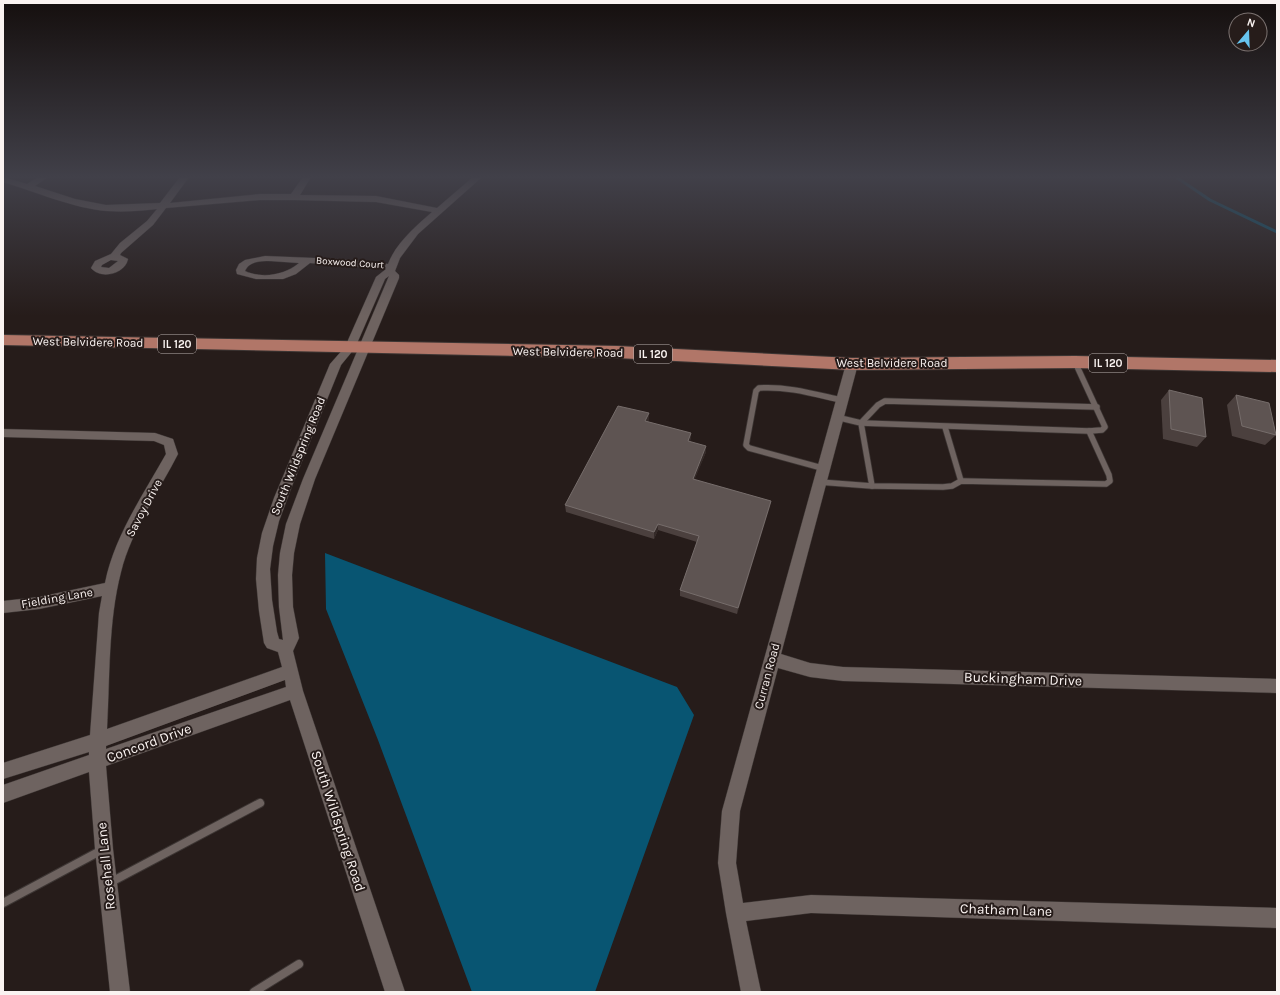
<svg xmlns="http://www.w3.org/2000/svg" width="1280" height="995" viewBox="0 0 1280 995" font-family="Karla,sans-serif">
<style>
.water{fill:#085572}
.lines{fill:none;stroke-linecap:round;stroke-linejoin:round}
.stream{stroke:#085572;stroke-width:3}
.service-far1-casing{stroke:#3d3634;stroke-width:7}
.service-casing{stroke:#3d3634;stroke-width:10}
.minor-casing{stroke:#3d3634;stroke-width:1}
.primary-casing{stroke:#3d3634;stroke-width:2}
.service-far1{stroke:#6e6360;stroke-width:5.5}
.service{stroke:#6e6360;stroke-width:8}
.minor{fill:#6e6360;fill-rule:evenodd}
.primary{fill:#b17668;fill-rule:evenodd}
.wall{fill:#4b403e}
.shaded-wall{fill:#342a28}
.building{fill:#5e5452;stroke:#766d6b}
.labels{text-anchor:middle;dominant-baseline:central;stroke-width:4;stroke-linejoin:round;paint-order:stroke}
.far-street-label{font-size:10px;fill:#faf3f1;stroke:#261c1a}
.shield{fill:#261c1a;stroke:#bab2b0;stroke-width:1}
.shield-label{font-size:11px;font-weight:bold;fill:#faf3f1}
.street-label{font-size:12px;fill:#faf3f1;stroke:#261c1a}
.near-street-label{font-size:14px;fill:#faf3f1;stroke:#261c1a}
</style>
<rect width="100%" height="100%" fill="#261c1a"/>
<path class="water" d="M325,553l352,134 17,28 -99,277h-123l-94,-252 -52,-131z"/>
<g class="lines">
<path class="stream" d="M1176,177l34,23 67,32"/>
<defs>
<g id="service-far1">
<path d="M836,417l25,6 11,63 71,1 9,-1 9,-5 145,3 4,-3 -1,-6 -20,-44 13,-1 3,-3 -30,-65"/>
<path d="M861,423l17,-18 7,-4 212,6"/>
<path d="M861,423l228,8"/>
<path d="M945,427l16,54"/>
<path d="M822,468l-73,-20 -3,-3 10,-54 3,-3c28,-2 55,6 82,12"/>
<path d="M819,482l53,4"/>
</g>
<g id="service">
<path d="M111,882l149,-79"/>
<path d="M3,903l99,-53"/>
<path d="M254,992l45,-28"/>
</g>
<g id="minor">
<path d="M3,177l24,7 11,-7h10l-13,9 40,13 31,6 54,-2 20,-26h9l-19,26 90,-9h31l12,-17h8l-11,18 76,1 61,12 36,-31h9l-64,57 -18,24 -5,13 4,4v3l-84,201 -15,45 -6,29 -2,22 1,32 6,31 -6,13 10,40 102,301h-20l-95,-292 -184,66 7,83 17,143h-20l-15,-143 -6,-77 -86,31v-18l86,-30v-3l-86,27v-16l87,-28 9,-122 3,-17 -63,13 -36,4v-12l36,-4 66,-14c9,-46 38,-88 61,-129l-2,-9 -10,-4 -151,-4v-8l152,4 18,6 5,15c-19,37 -47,77 -57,118 -13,50 -11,106 -14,157l175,-62 -4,-15 -11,-4 -3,-5 -5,-32 -3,-32 1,-21 5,-25 12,-35 56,-134 15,-17 31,-70 10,-8 -76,-6 -14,11 -13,5h-27l-19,-5 -1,-4 3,-6 6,-4 20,-4 74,3 49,5c8,-21 28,-38 44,-52l-56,-10 -82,-2h-34l-94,8 -13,17 -32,28 -1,2 8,4c-3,15 -27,21 -37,9l4,-7 16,-7 9,-11 27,-22 10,-12c-17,2 -33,3 -50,2 -31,-2 -74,-20 -104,-29zM111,260l7,1 -9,7 -8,-1 1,-2zM270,261l29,2c-14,12 -37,16 -54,8 4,-10 16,-10 25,-10zM389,276l-86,203 -17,45 -6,29 -2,22 1,32 4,33 -4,-1 -2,-7 -5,-32 -2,-31 3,-23 6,-25 13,-35 49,-121 14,-17 30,-69zM285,680l1,7 -180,62v-3z"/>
<path d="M852,360l4,1 2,3 -77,290 29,9 33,4 434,12v14l-434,-12 -33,-4 -32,-9 -38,143 -4,52 7,40 68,-8 466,13v20l-466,-15 -65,8 15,71h-20l-15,-79 -8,-50 4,-52 124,-447 2,-3z"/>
</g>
<path id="primary" d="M3,335l614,11 235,12 223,-2 202,4v12l-202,-4 -223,2 -235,-12 -614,-13z"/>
</defs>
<use href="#service-far1" class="service-far1-casing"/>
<use href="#service" class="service-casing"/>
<use href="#minor" class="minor-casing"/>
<use href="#primary" class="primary-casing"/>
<use href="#service-far1" class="service-far1"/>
<use href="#service" class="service"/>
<use href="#minor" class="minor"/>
<use href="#primary" class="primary"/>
</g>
<g class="wall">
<path d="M1169,390l37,47 -9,10 -34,-8 -2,-39z"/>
<path d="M1236,395l40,40 -11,10 -33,-9 -5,-31z"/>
<path d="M649,420l-1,2 43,11 -1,8 16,11 -12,28 77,21 -34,113 -57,-18v-6l17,-48 -39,-12 -4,9 -88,-27 -1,-7z"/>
</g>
<g class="shaded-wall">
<path d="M649,413v7l-4,8v-7z"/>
<path d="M691,433v6l-4,8 1,-6z"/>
<path d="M706,446v6l-14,34 1,-7z"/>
<path d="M771,501l-1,6 -33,107 1,-6z"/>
<path d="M658,524v6l-4,9v-7z"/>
</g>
<g class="building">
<path d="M1169,390l33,8 4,39 -35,-8z"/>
<path d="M1236,395l33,8 7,32 -34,-9z"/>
<path d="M618,406l31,7 -4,8 46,12 -3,8 18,5 -13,33 78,22 -33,107 -58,-18 19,-54 -41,-12 -4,8 -89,-27z"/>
</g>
<linearGradient id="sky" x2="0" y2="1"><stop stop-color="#150f0e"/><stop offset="0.56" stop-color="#414049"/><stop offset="1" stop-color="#414049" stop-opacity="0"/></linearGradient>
<rect width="1280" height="316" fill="url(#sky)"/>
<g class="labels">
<g class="far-street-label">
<text transform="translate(350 263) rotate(4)">Boxwood Court</text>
</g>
<g class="shield">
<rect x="158" y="335" width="38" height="18" rx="3"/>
<rect x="634" y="345" width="38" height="18" rx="3"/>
<rect x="1089" y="354" width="38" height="18" rx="3"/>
</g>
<g class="shield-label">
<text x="177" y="344">IL 120</text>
<text x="653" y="354">IL 120</text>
<text x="1108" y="363">IL 120</text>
</g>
<g class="street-label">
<text transform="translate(88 342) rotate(1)">West Belvidere Road</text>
<text transform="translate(568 352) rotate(1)">West Belvidere Road</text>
<text x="892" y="363">West Belvidere Road</text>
<text transform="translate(298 456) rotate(-68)">South Wildspring Road</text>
<text transform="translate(144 508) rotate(-62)">Savoy Drive</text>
<text transform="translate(57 598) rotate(-10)">Fielding Lane</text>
<text transform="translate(767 676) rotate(-75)">Curran Road</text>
</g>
<g class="near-street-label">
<text transform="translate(1023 679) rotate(2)">Buckingham Drive</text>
<text transform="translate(149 743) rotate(-20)">Concord Drive</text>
<text transform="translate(338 821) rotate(72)">South Wildspring Road</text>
<text transform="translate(106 866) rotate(-96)">Rosehall Lane</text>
<text transform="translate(1006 910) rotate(2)">Chatham Lane</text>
</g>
</g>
<rect width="1280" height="995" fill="none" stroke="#faf3f1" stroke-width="8"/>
<g transform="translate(1248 32) rotate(19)"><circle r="19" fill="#261c1a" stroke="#7b7270"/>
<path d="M0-3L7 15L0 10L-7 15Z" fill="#67c4ef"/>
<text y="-6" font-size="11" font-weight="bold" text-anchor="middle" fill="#faf3f1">N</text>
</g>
</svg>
